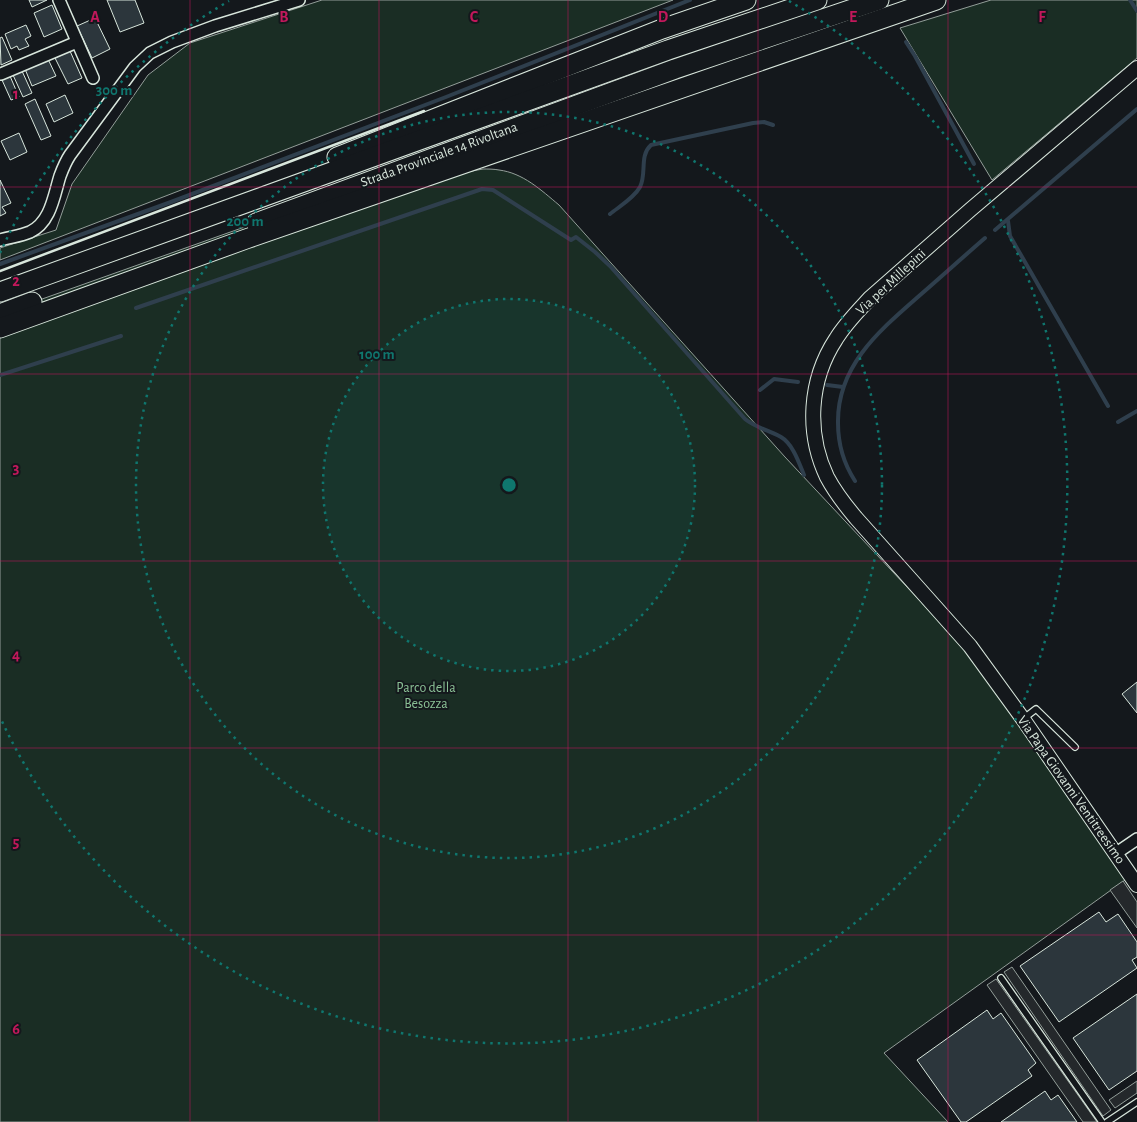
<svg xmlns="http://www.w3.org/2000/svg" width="1137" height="1122" viewBox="0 0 1137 1122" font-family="'Alegreya Sans',sans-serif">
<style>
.green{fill:#1a2d24;stroke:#939e99}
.parking{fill:#24282b;stroke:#939e99}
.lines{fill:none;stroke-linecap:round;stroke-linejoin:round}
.stream{stroke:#2f3f4d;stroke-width:4}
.building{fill:#2c363c;stroke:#d8e6dc}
.service-casing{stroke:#d8e6dc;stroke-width:8}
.minor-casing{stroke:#d8e6dc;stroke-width:14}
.tertiary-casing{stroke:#d8e6dc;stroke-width:16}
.trunk-casing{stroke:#d8e6dc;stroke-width:21}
.service{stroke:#14181c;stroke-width:5.5}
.minor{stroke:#14181c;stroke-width:11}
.tertiary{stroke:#14181c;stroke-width:14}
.trunk{stroke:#14181c;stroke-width:19}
.wall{stroke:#d8e6dc;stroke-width:2.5}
.grid{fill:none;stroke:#c2185b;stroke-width:1;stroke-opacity:0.55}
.ring{fill:none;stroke:#0f766e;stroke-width:2.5;stroke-dasharray:2.5 5}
.labels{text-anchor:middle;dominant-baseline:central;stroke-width:4;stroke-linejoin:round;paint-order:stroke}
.street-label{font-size:14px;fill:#d8e6dc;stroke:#14181c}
.park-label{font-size:14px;fill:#8ac095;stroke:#14181c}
.grid-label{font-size:16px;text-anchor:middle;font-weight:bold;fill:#c2185b;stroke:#14181c;stroke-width:4;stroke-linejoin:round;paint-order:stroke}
.centre{fill:#0f766e;stroke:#14181c;stroke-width:2.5}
.ring-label{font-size:15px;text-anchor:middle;font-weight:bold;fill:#0f766e;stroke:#14181c;stroke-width:4;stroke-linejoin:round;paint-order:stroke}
</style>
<rect width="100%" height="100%" fill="#14181c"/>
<g class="green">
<path d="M322,0h351l-673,260v-12l56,-18 16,-46 76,-109 42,-32z"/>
<path d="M991,0h146v58l-145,122 -92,-152z"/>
<path d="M483,169c5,0 11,0 16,1 24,3 42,20 60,35l226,252 198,211 149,207 -248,178 64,69h-948v-808l326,-116z"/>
</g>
<g class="parking">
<path d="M1123,881l14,21v26l-27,-38z"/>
<path d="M1012,967l99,143 -8,6 -99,-144z"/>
<path d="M996,979l101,143h-14l-96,-137z"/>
<path d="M1137,1081v12l-22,15 -6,-8z"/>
</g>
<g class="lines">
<g class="stream">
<path d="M1130,0l7,11"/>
<path d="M906,42l9,14 59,108"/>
<path d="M610,214c10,-8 24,-16 30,-27 7,-14 -1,-31 11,-42l102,-22 11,-1 9,3"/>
<path d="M1008,221l2,15 98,170"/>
<path d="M995,230l142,-121"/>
<path d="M0,264l171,-62 275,-105 244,-97"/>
<path d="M136,308l346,-119 11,1 78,50 5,-3 19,15 15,14 135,153c11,9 24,11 36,18 12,7 18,26 23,38"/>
<path d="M0,375l121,-39"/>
<path d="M827,385l16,2"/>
<path d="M760,390l14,-11 24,3"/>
<path d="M1118,422l19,-11"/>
<path d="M855,481c-11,-17 -17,-37 -17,-58 -1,-57 41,-92 81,-127 22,-19 44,-39 66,-58"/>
</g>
</g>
<g class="building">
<path d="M29,0h18l-15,7z"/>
<path d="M107,0h28l9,23 -24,9z"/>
<path d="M52,5l10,24 -18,8 -10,-24z"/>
<path d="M95,18l15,31 -18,9 -15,-32z"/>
<path d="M26,25l5,11 -6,3 4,7 -10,4 -2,-4 -6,3 -6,-15z"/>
<path d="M2,37l10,23 -11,5 -1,-27z"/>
<path d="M70,51l12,27 -14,6 -13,-26z"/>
<path d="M48,59l8,17 -24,10 -7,-17z"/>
<path d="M22,71l10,22 -9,4 -10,-22z"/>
<path d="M10,76l9,21 -8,3 -9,-20z"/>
<path d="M65,95l8,18 -19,9 -8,-18z"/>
<path d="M35,99l16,37 -10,4 -16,-36z"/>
<path d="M19,133l8,19 -17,8 -9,-19z"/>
<path d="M0,180l11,23 -9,4 4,6 -6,3z"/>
<path d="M1137,682v31l-15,-19z"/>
<path d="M1099,912l7,10 12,-8 19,28v15l-5,3 5,8 -78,54 -39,-56z"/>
<path d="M1137,994v77l-28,19 -36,-52z"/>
<path d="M987,1010l6,9 8,-6 35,50 -8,7 4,6 -66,46h-5l-44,-62z"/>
<path d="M1045,1091l6,9 7,-5 19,27h-76z"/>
</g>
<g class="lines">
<defs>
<g id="service">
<path d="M1023,719l13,-10 39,38"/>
<path d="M1001,978l101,144"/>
<path d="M1107,1122l30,-20"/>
</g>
<g id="minor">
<path d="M59,0l34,78"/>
<path d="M1,74l76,-32"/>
<path d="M0,240c10,-3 21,-4 30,-8 21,-10 24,-37 30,-56 3,-8 6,-15 10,-21l65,-88 15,-14 22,-11 43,-16 84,-26"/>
<path d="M1115,854l22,-15"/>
</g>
<path id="tertiary" d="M1137,68l-167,142 -100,88c-12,13 -25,26 -34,41 -27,41 -30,94 -9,138 8,15 18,28 29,41l114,128 53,73 114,166"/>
<g id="trunk">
<path d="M337,157l325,-128 84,-29"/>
<path d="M256,223l419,-154 204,-69"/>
<path d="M0,292l668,-242 149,-50"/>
<path d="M0,314l32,-12"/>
<path d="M0,328l246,-89 690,-239"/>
</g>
</defs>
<use href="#service" class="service-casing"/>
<use href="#minor" class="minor-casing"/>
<use href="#tertiary" class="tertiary-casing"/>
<use href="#trunk" class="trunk-casing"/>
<use href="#service" class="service"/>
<use href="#minor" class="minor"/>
<use href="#tertiary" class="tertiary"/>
<use href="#trunk" class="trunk"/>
<path class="wall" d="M0,271l424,-160"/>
</g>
<path class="grid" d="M190,0v1122M379,0v1122M568,0v1122M758,0v1122M948,0v1122M0,187h1137M0,374h1137M0,561h1137M0,748h1137M0,935h1137"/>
<circle cx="509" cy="485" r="186" fill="#0f766e" fill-opacity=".12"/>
<g class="ring">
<circle cx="509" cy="485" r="186"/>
<circle cx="509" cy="485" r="373"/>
<path d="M0 253A559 559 0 0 1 229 1M789 1A559 559 0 1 1 0 717"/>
</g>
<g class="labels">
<g class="street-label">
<text transform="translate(439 155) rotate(-20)">Strada Provinciale 14 Rivoltana</text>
<text transform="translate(891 282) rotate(-43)">Via per Millepini</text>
<text transform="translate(1071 790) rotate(55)">Via Papa Giovanni Ventitreesimo</text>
</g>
<g class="park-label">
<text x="426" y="688">Parco della<tspan x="426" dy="16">Besozza</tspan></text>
</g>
</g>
<g class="grid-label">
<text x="95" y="22">A</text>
<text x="284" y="22">B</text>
<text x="474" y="22">C</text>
<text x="663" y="22">D</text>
<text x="853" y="22">E</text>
<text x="1042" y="22">F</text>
<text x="16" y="99">1</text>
<text x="16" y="286">2</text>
<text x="16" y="473">3</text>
<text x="16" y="660">4</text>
<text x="16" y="847">5</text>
<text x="16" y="1034">6</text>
</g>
<circle cx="509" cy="485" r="8" class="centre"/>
<g class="ring-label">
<text x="114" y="95">300 m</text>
<text x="245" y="226">200 m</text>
<text x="377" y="359">100 m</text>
</g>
</svg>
